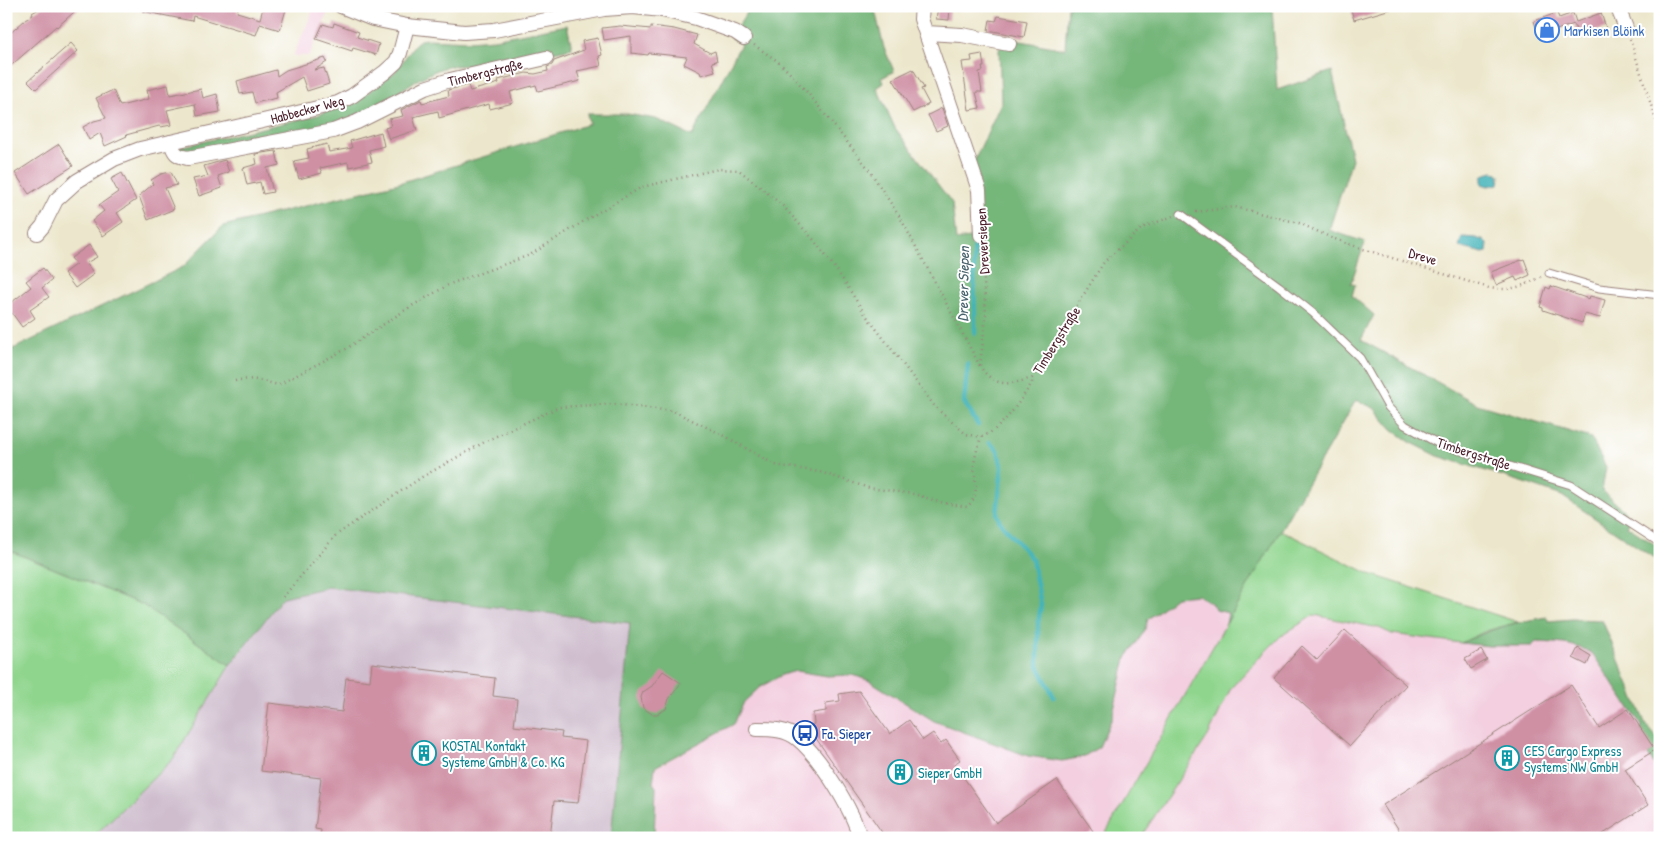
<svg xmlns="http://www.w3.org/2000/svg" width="1666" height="844" viewBox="0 0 1666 844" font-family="'Patrick Hand',sans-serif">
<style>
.built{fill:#f3cfdf}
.industrial{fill:#cfbdce}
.green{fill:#90d58e;stroke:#6d7a5c}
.forest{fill:#74b679;stroke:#5f6a52}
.water{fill:#43b4b9;stroke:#466a72}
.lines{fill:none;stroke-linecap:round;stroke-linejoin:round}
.stream{stroke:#43b4b9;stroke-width:4.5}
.building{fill:#cf90a4}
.service-casing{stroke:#9b837c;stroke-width:9}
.minor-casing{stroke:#9b837c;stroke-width:16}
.path{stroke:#9b837c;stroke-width:2.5;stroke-dasharray:1 4;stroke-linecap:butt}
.service{stroke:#fff;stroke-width:7}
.minor{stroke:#fff;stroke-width:14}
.labels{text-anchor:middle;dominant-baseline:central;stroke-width:4;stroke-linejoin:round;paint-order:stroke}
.shop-label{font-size:14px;fill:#366cbe;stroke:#fff;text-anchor:start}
.street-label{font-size:14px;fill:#4a1f2b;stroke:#fff}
.transit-label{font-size:14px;fill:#164399;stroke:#fff;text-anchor:start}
.culture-label{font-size:14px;fill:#0d838f;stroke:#fff;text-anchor:start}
.water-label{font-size:15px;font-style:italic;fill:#47626b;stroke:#fff}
</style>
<rect width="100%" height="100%" fill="#fff"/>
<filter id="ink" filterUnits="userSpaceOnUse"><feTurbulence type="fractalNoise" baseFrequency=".02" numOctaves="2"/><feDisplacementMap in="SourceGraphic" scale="10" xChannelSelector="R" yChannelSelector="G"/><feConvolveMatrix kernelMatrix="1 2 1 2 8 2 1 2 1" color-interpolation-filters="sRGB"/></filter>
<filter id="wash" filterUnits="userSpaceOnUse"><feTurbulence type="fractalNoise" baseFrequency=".0096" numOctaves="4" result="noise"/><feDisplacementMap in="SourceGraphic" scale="20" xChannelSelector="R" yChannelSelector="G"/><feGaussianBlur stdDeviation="1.12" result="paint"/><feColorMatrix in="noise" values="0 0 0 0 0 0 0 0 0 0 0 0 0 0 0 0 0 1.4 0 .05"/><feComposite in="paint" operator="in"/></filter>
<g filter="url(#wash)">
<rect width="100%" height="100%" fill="#ece7cc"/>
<g class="built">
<path d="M315,6l13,6 -19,44h-16z"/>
<path d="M1197,595l31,18 -2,11 -123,214h-449l2,-51 -3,-4 2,-15 79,-44 10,-22 16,-15 22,-12 14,-4 31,5 26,-1 17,6 64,40 94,35 34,5 21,-4 16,-10 13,-29 14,-60 18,-26 4,-13 29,-22z"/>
<path d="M1314,615l65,13 13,6 97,12h42l5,-4 29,1 19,5 8,5 50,73 -1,3 14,21 -7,5 12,18v65h-520l68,-102 23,-48 25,-27 25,-25z"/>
</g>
<path class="industrial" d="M328,587l302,36 -19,215h-519l81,-79 57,-94 53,-68z"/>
<g class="green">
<path d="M6,336l7,13 -7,19z"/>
<path d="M1280,530l90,44 148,48 -32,9 -25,12 -69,-9 -13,-6 -65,-13 -33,21 -25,25 -25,27 -23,48 -68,102h-37z"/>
<path d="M6,549l137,56 87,60 -57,94 -81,79h-86z"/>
</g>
<g class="forest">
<path d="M750,6h124l10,42 10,23 -12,7 2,5 -7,5 18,40 57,75 4,37 21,-3 -5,-71 29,-63 -2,-55 11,-9 55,10 3,-43h204l5,84 55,-19 20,88 -23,71 36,12 -14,41 4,2 -3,11 22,19 -13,25 116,64 114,34 15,29 -4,23 29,28 -4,8 33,22v14l-98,-66 -37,-13 -87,-27 -28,-14 -18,-13 -18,-21 -18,-8 -130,224 2,-11 -12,-3 -5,-7 -14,-8 -21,2 -28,22 -4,13 -18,26 -14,60 -13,29 -16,10 -21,4 -34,-5 -94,-35 -64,-40 -17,-6 -26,1 -31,-5 -14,4 -22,12 -16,15 -10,22 -79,43 -2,16 3,4 -2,51h-43l19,-215 -302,-36 -45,10 -53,68 -87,-60 -137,-56v-181l7,-19 170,-82 40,-41 176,-43 190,-59 -2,-10h40l29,5 36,17 49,-92 -10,-6z"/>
<path d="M567,25l5,23 -79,17 -45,1 -13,5 -20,10 -28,19 -42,23 -127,25 -37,4 -1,-5 138,-32 41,-16 36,-27 20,-28 5,-4 8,-1 40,2 26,-2z"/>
<path d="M1547,617l1,4 24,-2 30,1 44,105 14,16v32l-12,-18 6,-5 -13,-21 1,-3 -50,-73c-18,-10 -36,-10 -56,-11l-4,4h-43l-28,-3c30,-14 53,-21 86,-26z"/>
</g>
<g class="water">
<path d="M1493,172l5,1 2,3 -1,8 -11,2 -6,-2v-5l1,-4z"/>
<path d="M1462,237l14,1 9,3 3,3 -1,8 -4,1 -24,-6z"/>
</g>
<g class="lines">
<g class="stream">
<path d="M975,333l-1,-81 2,-15"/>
<path d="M968,364l-4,38 14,23"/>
<path d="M989,442l9,9 4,16 -5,47 3,8 32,37 9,46 -3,19v42l16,31"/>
</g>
</g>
<g id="blocks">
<g class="building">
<path d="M44,6h37l-24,21 -1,-1 -50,44v-33l19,-17 8,-5 -1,-2z"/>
<path d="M143,6h96l-2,6 23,7 3,-11 2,1 1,-3h21l-7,24 -20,-6 -4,11 -63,-19 -1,5 -50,-10z"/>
<path d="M1350,6h41v3l-37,11z"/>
<path d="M938,7l12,1 -1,12 -13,-1z"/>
<path d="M1557,13l2,5 14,-5 3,9 25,-9 5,15 -27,9 -5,-13 -35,12 -5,-15z"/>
<path d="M998,16l29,5 -3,16 -36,-7 2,-10 6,1z"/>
<path d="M334,23l25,9 -2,5 22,7 -3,11 -23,-7 -1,3 -36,-12 7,-15 10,3z"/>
<path d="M620,26l31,3v-3l23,3 23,6 -3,9 16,9 5,-2 2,10 -5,1 3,9 -14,4 -1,-3 -16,-8 3,-7 -38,-4 -1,2 -17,-2v-17l-27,4 -2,-12z"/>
<path d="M598,38l4,17 -3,1 2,10 -24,5 3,10 -42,10 -2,-6 -26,7 3,11 -23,6 -1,-5 -50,14 -1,-7 -25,6 4,13 -28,9 -4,-11 6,-2 -2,-7 14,-3 -2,-6 20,-10 1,3 27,-7 -1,-6 20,-5 2,6 29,-8 -1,-3 28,-7 9,1 13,-3 -1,-4 5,-2 2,-4 30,-11 -2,-9z"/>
<path d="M71,43l7,8 -42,38 -8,-8z"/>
<path d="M982,54l2,13h-2l1,4 -4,1 3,20h-6l4,16 -11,2 -7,-48 10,-1 -1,-5z"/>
<path d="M325,58l2,4 -13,8 10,-2 5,16 -22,7 -5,-14 -26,15 1,6 -22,5 -3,-11 -12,2 -3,-13 39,-11 1,6 9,-6z"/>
<path d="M913,69l11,19 -3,1 8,15 -16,8 -20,-33z"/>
<path d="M168,85l2,10 31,-6 2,9 14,-4 3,18 -23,4 -2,-12 -28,6 4,15 -10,2 -2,-1 -33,9 1,1 -22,10 -5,-13 -11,7 -6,-13 11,-6 12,-3 -10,-20 17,-8 7,16 29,-7 -2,-9z"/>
<path d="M942,108l6,18 -12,5 -8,-16z"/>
<path d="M381,132l3,14 -15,4 3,12 -23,5 -1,-5 -28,6 2,5 -23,6 -5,-18 15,-3 -2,-9 20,-5 2,8 23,-4 -2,-7z"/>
<path d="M59,144l14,22 -44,28 -14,-21z"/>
<path d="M276,151l3,14 -12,3 6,24 -10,2 -3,-12 -13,3 -4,-17 14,-4 -2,-10z"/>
<path d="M225,160l4,12 -11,4 4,12 -23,8 -6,-17 15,-3 -4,-10z"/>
<path d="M171,172l6,13 -12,3 9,21 -26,11 -9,-24 14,-12 -2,-4 10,-6z"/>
<path d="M122,173l14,27 -19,13 6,9 -20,14 -11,-15 12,-10 -5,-6 19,-13 -7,-13z"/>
<path d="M89,245l8,12 -11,6 8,11 -19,14 -11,-15 12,-9 -5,-6z"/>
<path d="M1524,259l6,16 -13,6 -2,-4 -19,8 -5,-13z"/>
<path d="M43,268l9,12 -10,8 7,9 -19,13 5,8 -13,9 -15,-21 24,-19 -5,-6z"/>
<path d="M1551,286l38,13 1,-3 15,4 -5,18 -15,-4 -3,9 -39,-13v-2l-3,-1 6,-20 4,2z"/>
<path d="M1345,630l61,55 -56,61 -76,-68 28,-32 15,14z"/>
<path d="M1578,648l13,8 -4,9 -14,-7z"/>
<path d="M1481,650l6,10 -16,9 -6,-10z"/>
<path d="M372,663l123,15 -2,18 24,3 -3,27 48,6 -1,6 25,3 -8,62 -24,-2 -4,37h-230l1,-8 -6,-1 6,-51 -60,-7 8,-68 73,9 4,-34 24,3z"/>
<path d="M663,671l18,12 -12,16 -3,10 -9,5h-5l-9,-6 -2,-11 2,-5 9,-6z"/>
<path d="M1571,685l28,43 29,-19 27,41 -30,19 23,36 -51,33h-193l-21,-33z"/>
<path d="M859,691l31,43 19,-14 14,20 10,-7 8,11 5,-4 14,20 -6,4 42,59 61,-43 36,51 -9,7h-198l-78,-111 6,-3 -1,-11 13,-2v-8l14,-2 -1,-7z"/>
</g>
</g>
</g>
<g filter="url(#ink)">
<use href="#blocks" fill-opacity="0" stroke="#9b837c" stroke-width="1"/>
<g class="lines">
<defs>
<g id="service">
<path d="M1181,214l98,72 34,27 47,45 28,49 17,18 34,19 132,41 89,58"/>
<path d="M1549,273l50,15 61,7"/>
</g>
<g id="minor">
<path d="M341,6l32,13 34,7 57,6 30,-2 110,-21 29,-2 29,3 34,8 39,14 9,6"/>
<path d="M922,6l-1,13 58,171 2,45"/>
<path d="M1617,6l9,22"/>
<path d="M926,33l36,2 47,9"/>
<path d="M171,142c3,11 5,14 17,16l145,-27 24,-9 68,-34 25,-8 96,-22"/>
<path d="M37,233l6,-7 13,-26 21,-19 37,-22 26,-10 149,-34 49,-12 14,-7 33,-24 11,-10 4,-9 7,-27"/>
<path d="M757,729c14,0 29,0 41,10 22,18 55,71 62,99"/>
</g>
</defs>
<use href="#service" class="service-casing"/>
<use href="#minor" class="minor-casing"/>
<g class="path">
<path d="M1630,39l30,94"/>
<path d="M754,45l22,15 12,11 19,21 61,76 33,51 79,147c14,22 30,19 52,12l72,-116 38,-34 31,-12"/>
<path d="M1196,212l39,-5 64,16 33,15 31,11 126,39c22,3 33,-1 52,-11"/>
<path d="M980,365l6,-49 -4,-68"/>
<path d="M235,381c16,-4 28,0 43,4l68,-36 64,-42 40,-23 80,-29 67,-42 45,-26 76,-18 21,1 43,35 31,34 25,33 27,42 71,94 30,26 15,3c21,-7 39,-36 51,-54v-4"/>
<path d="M283,597l53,-62 86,-58 68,-38 69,-32 54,-3 60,7 52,25 50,29 45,7 49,16 45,6 25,8 28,5c14,-13 7,-26 7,-42 1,-9 4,-19 7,-28"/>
</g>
<use href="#service" class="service"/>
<use href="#minor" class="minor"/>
</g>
</g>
<defs>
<symbol id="shop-ring" viewBox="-11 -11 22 22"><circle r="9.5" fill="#fff" stroke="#3f7fe0" stroke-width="1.5"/><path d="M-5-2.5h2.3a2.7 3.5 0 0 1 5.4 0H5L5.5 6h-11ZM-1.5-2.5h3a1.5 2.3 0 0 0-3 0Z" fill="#3f7fe0"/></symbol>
<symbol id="bus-ring" viewBox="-11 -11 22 22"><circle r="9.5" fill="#fff" stroke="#1a4fb4" stroke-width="1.5"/><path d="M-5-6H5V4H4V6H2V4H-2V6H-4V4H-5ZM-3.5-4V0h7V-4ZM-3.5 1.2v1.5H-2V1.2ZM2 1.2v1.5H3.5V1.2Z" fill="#1a4fb4"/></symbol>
<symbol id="building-ring" viewBox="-11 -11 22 22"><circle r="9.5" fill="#fff" stroke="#0f9aa8" stroke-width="1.5"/><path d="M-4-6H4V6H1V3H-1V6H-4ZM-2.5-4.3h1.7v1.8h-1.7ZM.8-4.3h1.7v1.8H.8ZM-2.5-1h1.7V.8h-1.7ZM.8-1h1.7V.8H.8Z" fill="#0f9aa8"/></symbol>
</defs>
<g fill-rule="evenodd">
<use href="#shop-ring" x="1533" y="16" width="28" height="28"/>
<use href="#bus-ring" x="791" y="719" width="28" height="28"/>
<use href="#building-ring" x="410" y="739" width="28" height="28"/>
<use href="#building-ring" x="1493" y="744" width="28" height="28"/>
<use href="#building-ring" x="886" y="758" width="28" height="28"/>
</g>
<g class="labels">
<g class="shop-label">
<text x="1564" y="30">Markisen Blöink</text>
</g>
<g class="street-label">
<text transform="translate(485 72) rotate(-14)">Timbergstraße</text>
<text transform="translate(307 109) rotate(-15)">Habbecker Weg</text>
<text transform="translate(982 241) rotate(-93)">Dreversiepen</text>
<text transform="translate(1423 256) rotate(17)">Dreve</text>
<text transform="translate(1056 340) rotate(-58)">Timbergstraße</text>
<text transform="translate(1474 453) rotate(18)">Timbergstraße</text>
</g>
<g class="transit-label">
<text x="822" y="733">Fa. Sieper</text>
</g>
<g class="culture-label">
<text x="442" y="745">KOSTAL Kontakt<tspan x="442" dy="16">Systeme GmbH &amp; Co. KG</tspan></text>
<text x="1524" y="750">CES Cargo Express<tspan x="1524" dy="16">Systems NW GmbH</tspan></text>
<text x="918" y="772">Sieper GmbH</text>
</g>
<g class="water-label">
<text transform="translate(963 284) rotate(-89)">Drever Siepen</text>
</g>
</g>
<rect width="1666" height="844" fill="none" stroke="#fff" stroke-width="25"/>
</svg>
